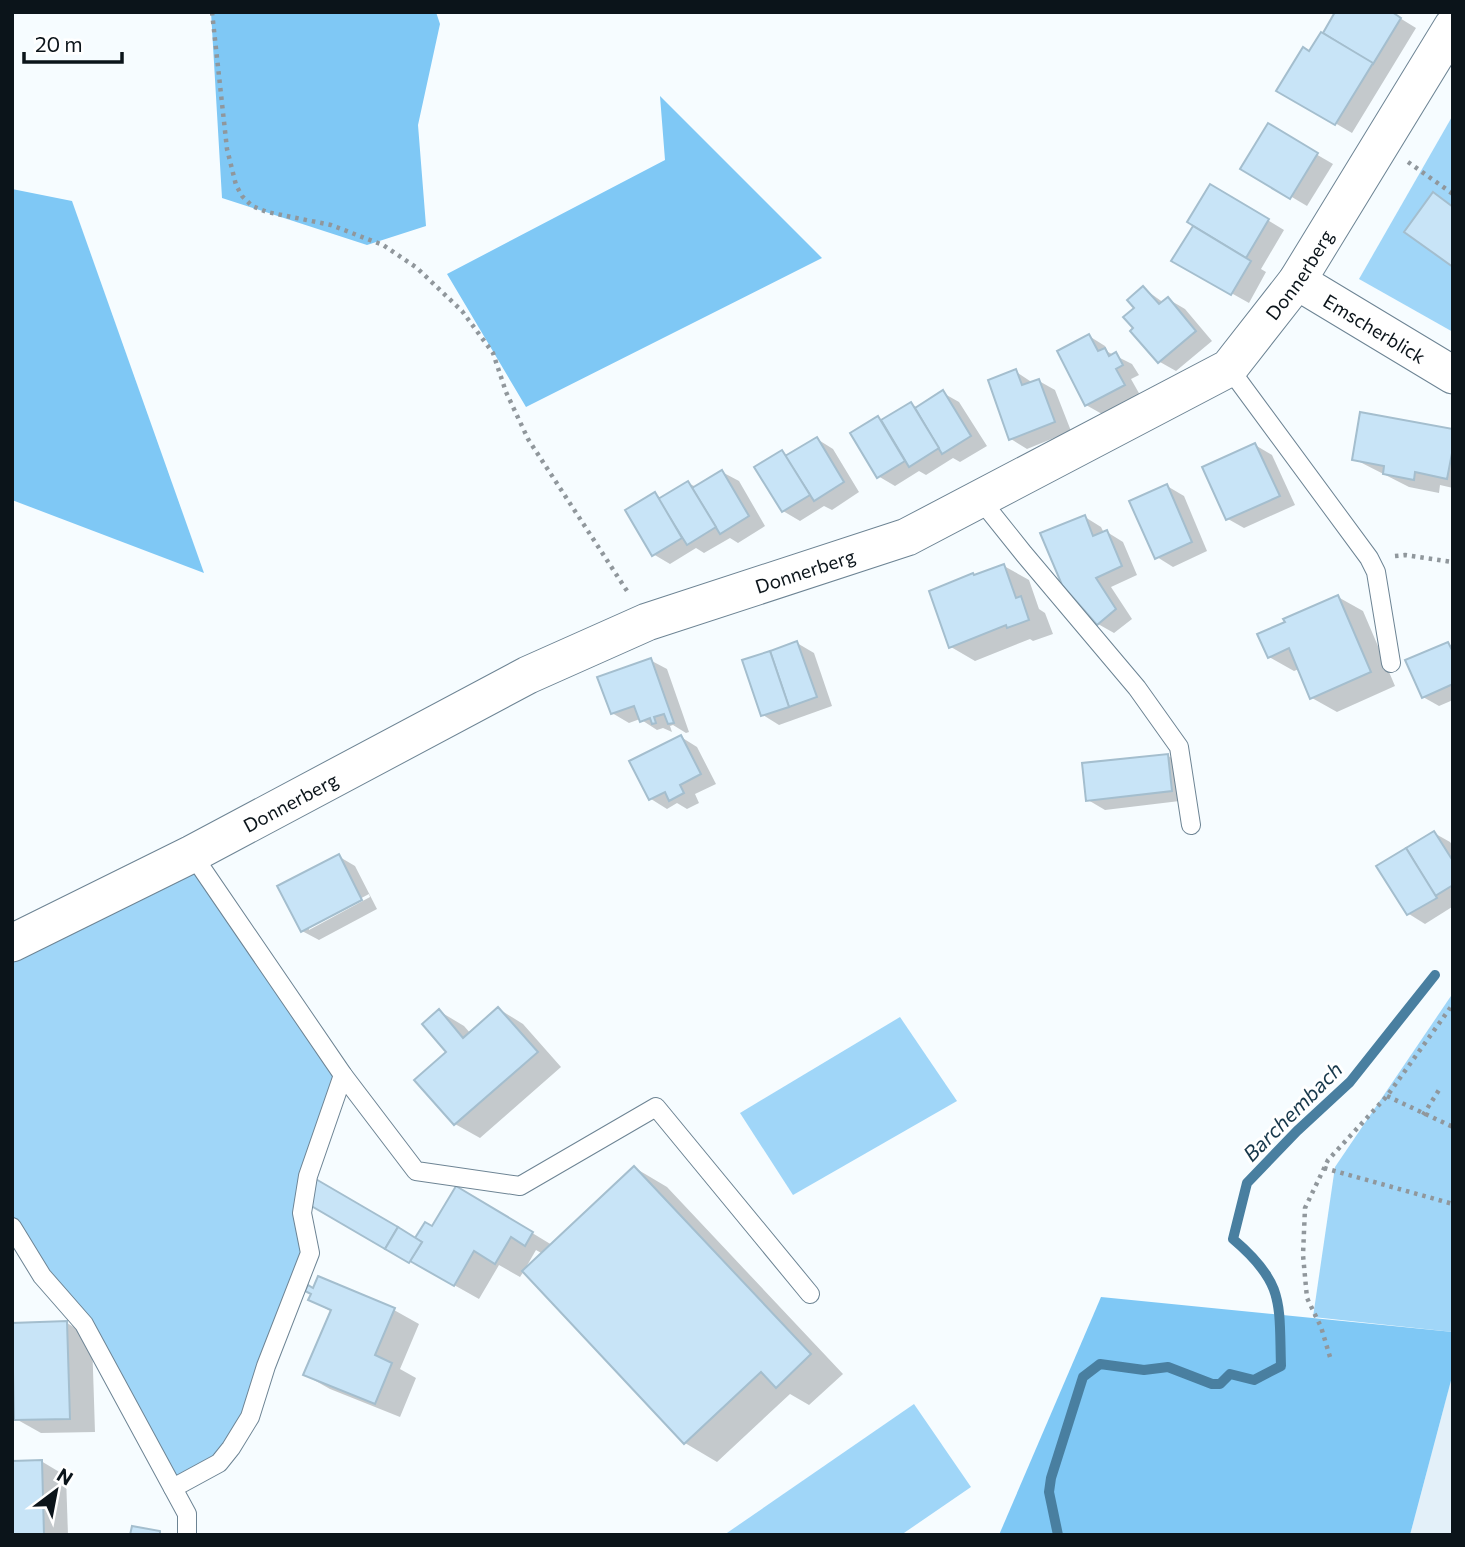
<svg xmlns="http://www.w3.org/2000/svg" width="1465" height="1547" viewBox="0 0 1465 1547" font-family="Commissioner,sans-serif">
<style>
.built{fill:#e3f0f9}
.green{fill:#a0d6f8}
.forest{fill:#7fc8f5}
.shadow{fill:#0003;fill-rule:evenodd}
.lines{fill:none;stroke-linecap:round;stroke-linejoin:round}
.stream{stroke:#497fa0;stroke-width:10}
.building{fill:#c8e4f7;stroke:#a4bece;stroke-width:2}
.lane-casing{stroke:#6d8494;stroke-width:20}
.street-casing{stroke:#6d8494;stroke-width:39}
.path{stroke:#90979c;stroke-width:4.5;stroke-dasharray:3.5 5;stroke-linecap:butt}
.lane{stroke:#fff;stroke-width:18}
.street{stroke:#fff;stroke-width:37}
.labels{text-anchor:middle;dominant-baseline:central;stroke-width:6;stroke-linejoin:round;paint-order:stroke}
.street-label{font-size:19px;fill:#0b141a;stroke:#fff}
.water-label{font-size:21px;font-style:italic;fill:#16374a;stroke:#fff}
</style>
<rect width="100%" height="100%" fill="#f6fcff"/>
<path class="built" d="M1453,1373v162h-43z"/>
<g class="green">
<path d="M1453,115v217l-94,-53z"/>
<path d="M192,858l144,220 -33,92 2,82 -59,165 -29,42 -42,24 -57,-106 -103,-134 -3,5v-300z"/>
<path d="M1453,993v339l-140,-15 22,-150z"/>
<path d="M900,1017l57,84 -164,94 -53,-82z"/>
<path d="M914,1404l57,83 -70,48h-177z"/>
</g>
<g class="forest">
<path d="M211,12h225l4,12 -22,101 8,101 -59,19 -145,-47z"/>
<path d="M660,96l162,162 -296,149 -79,-133 218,-114z"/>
<path d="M12,189l60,12 132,372 -192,-73z"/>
<path d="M1101,1297l352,35v41l-43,162h-411z"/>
</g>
<g class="shadow">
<path d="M1337,12h53l26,16 -64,105 -73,-43 31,-37z"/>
<path d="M1268,126l65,38 -26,42 -64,-38z"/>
<path d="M1227,195l57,35 -23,39 5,3 -17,31 -75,-42 22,-36z"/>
<path d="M1143,288l21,15 4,-4 17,10 27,32 -36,30 -16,-9 -28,-31 3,-2 1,-21z"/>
<path d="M1089,336l16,10 3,6 24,12 7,11 -8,4 9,16 -38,19 -16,-9z"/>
<path d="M1015,371l18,12 6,-2 16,9 16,41 -44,18 -16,-10z"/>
<path d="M943,393l16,9 28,44 -27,16 -7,-4 -27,17 -7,-4 -24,15 -17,-10v-58l6,3 27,-17 7,4z"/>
<path d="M1453,431v57l-13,-3 -1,8 -30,-6 -55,-28z"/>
<path d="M817,439l16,10 26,43 -27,18 -8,-4 -24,15 -17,-10 -27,-44 26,-15 7,4z"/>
<path d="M1255,445l17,10 23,50 -51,23 -16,-9z"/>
<path d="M722,472l17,9 26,45 -27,17 -8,-5 -26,15 -8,-5 -26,16 -17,-10 2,-60 7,5 26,-16 8,4z"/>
<path d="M1167,486l17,10 23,55 -34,16 -16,-10z"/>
<path d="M1085,517l16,10 3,6 3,-1 16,10 14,33 -26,12 21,32 -18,14 -16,-9z"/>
<path d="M1004,566l25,14 10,29 6,4 8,21 -20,7 -3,-2 -55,22 -24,-14 24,-71z"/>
<path d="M1338,597l25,14 32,75 -58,26 -25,-14 -13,-29 -5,2 -25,-14z"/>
<path d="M797,643l17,10 18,53 -53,19 -16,-10z"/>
<path d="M1448,644l5,2v54l-14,6 -16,-9z"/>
<path d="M650,660l17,9 22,63 -3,1 -13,-8 -3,1 2,6 -9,-4 -6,2 -17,-11 -11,4 -17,-10z"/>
<path d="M681,737l16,10 19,37 -21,10 4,9 -12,6 -10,-6 -10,6 -16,-10z"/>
<path d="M1168,756l17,9 3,35 -83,10 -17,-10z"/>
<path d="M1434,833l16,9 3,4v58l-1,3 -27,17 -16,-10 -31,-48z"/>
<path d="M338,856l17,10 22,43 -58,31 -17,-9zM369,894l1,3 -61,33v-4z"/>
<path d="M499,1009l24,15 38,43 -81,71 -25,-14 -7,-71 -9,-42 25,15 7,8z"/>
<path d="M635,1168l32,19 176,187 -34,31 -19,-11 -73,68 -32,-19 -161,-172 -4,6 -21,-12 -20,34 -169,-95 106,37 16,-13 49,-26 71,43zM536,1250l7,4 -18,15z"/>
<path d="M319,1279l75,31 25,14 -19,45 16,9 -16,39 -70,-28 -25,-14 27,-63 -22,-12z"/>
<path d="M67,1323l25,15 3,94 -54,1 -25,-14z"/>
<path d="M41,1461l25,15 2,59h-56z"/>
</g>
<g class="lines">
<path class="stream" d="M1058,1535l-9,-43 2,-14 32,-101 17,-13 44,6 24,-3 44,17h8l10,-10 24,6 27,-14c-2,-63 4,-83 -48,-127l14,-56 50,-52 53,-49 85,-107"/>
</g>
<g class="building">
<path d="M1335,12h57l9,6 -28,46 -50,-31z"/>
<path d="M1321,32l52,31 -38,62 -59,-34 27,-44 6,4z"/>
<path d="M1268,123l50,30 -28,46 -50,-30z"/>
<path d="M1210,184l59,35 -23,39 -59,-36z"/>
<path d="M1433,192l20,15v60l-49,-35z"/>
<path d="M1193,226l58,35 -20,34 -60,-34z"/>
<path d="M1143,286l16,18 9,-7 28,34 -38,32 -28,-32 3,-3 -10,-11 11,-9 -7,-8z"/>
<path d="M1089,334l9,17 7,-3 4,8 7,-4 7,13 -7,4 9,16 -40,21 -28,-55z"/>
<path d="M1016,369l6,16 17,-6 16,43 -46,18 -21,-60z"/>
<path d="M943,390l28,46 -29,18 -27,-46z"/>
<path d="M911,402l28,46 -30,19 -28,-47z"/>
<path d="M1360,412l93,17v19l-6,31 -32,-7 -1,8 -31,-6 1,-8 -32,-6z"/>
<path d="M878,416l27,45 -28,17 -27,-45z"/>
<path d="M817,437l27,45 -30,19 -29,-45z"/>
<path d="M1255,443l25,53 -54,24 -24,-53z"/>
<path d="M782,450l28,45 -28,17 -28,-45z"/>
<path d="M722,470l27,46 -29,18 -28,-46z"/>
<path d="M688,481l28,46 -29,18 -29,-46z"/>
<path d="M1167,484l25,58 -37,17 -26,-58z"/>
<path d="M655,492l27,46 -30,18 -27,-46z"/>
<path d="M1085,515l8,21 14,-6 15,36 -26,12 20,31 -19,16 -35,-40 -22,-52z"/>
<path d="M1004,564l12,34 5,-2 8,24 -22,8 -1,-3 -57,23 -20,-57 44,-18 1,2z"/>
<path d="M1338,595l33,77 -61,27 -21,-51 -21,10 -11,-24 28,-12 -2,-3z"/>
<path d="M797,641l20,56 -28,10 -19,-56z"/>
<path d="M1448,642l5,10v32l-31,14 -17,-38z"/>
<path d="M770,651l19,56 -28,9 -19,-56z"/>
<path d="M651,658l23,65 -6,1 -4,-10 -10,3 2,6 -4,1 -2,-6 -10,4 -6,-16 -23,8 -14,-37z"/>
<path d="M681,735l20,39 -21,11 4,8 -15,8 -4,-9 -16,8 -20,-39z"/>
<path d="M1168,754l4,37 -86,10 -4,-38z"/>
<path d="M1434,831l19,30v24l-18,11 -29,-48z"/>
<path d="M1406,848l31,50 -30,17 -31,-49z"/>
<path d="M339,854l23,46 -61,32 -24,-46z"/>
<path d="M498,1007l40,45 -84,73 -40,-45 32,-28 -24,-28 17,-15 24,29z"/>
<path d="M634,1166l177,188 -35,34 -15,-16 -77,72 -162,-173z"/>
<path d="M314,1178l84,49 -13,22 -77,-45z"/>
<path d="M456,1186l77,46 -8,14 -14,-9 -16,27 -21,-13 -20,35 -44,-25 12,-19 -7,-4 10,-16 7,4z"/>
<path d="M398,1227l24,15 -13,21 -24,-14z"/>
<path d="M318,1276l77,32 -20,47 17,8 -17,41 -72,-29 28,-65 -23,-10 3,-6 -6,-3 3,-6 5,3z"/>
<path d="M67,1321l3,98 -56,1 -2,-97z"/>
<path d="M42,1460l2,75h-32v-74z"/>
<path d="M132,1526l28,5v4h-30z"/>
</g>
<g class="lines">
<defs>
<g id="lane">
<path d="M1229,368l140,190 7,14 15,91"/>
<path d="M980,499l44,55 113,134 42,59 12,78"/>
<path d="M192,854l151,221 73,96 104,15 136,-79 154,187"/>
<path d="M12,1227l30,49 42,48 103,190v21"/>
<path d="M173,1488l46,-25 12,-15 19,-31 16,-51 44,-113 -8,-40 6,-37 35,-101"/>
</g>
<g id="street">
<path id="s1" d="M1297,281l156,94"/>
<path id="s2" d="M12,943l180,-89 336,-179 119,-53 260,-85 322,-169 68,-87 156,-255"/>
</g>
</defs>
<use href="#lane" class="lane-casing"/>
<use href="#street" class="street-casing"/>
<g class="path">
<path d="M212,12l15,137 9,36 6,11 10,10 15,6 64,13 52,20 34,23 45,43 31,42 13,39 22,47 101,155"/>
<path d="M1408,162l45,32"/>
<path d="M1395,556l10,-1 48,7"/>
<path d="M1387,1096l66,31"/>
<path d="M1423,1115l16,-25"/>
<path d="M1324,1168l129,36"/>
<path d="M1330,1357l-9,-30 -14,-29 -4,-43 2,-47 23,-48 59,-64 66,-92"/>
</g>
<use href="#lane" class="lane"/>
<use href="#street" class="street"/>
</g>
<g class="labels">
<g class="street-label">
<text stroke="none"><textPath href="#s2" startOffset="1466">Donnerberg</textPath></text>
<text stroke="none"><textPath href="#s1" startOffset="91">Emscherblick</textPath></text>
<text stroke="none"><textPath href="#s2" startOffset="878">Donnerberg</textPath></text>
<text stroke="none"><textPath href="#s2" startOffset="312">Donnerberg</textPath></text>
</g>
<g class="water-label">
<text transform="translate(1292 1111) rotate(-45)">Barchembach</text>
</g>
</g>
<rect width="1465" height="1547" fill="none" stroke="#0b141a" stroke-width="28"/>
<g transform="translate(56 1491) rotate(32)" stroke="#ffffff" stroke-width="5" paint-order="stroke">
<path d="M0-5L12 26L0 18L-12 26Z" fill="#0b141a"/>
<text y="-10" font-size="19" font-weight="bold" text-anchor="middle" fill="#0b141a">N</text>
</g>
<path d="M24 52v10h98v-10" fill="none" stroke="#0b141a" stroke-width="3.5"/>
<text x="35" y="52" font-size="21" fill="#0b141a" stroke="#ffffff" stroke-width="5" paint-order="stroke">20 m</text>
</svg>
